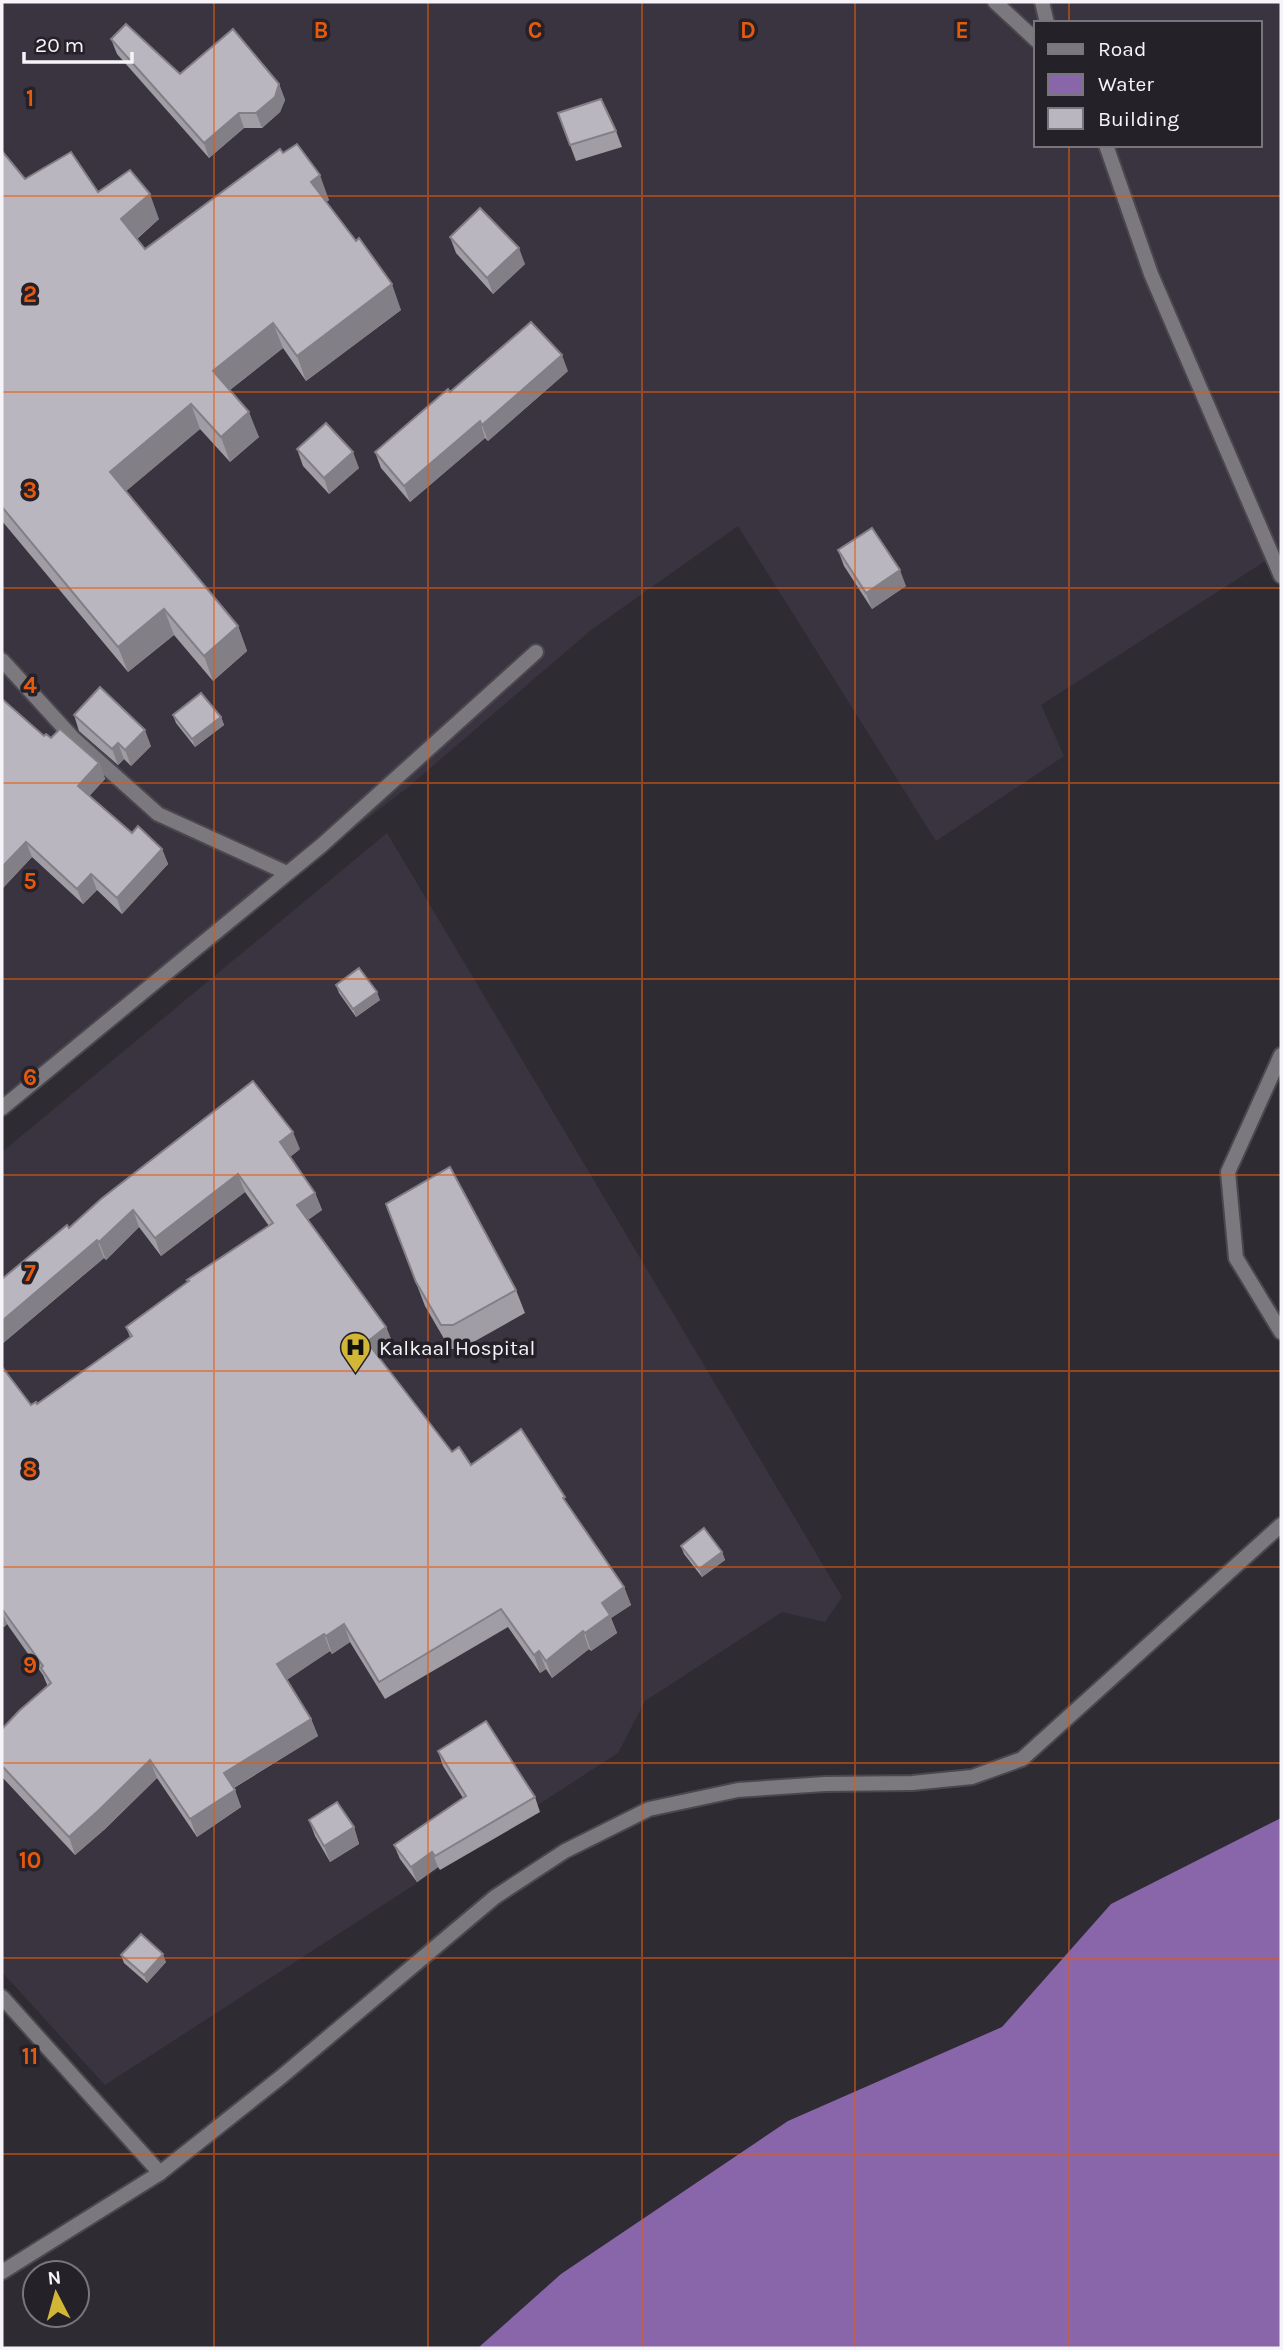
<svg xmlns="http://www.w3.org/2000/svg" width="1283" height="2350" viewBox="0 0 1283 2350" font-family="Karla,sans-serif">
<style>
.built{fill:#3a3441;fill-rule:evenodd}
.water{fill:#8866a9}
.lines{fill:none;stroke-linecap:round;stroke-linejoin:round}
.service-casing{stroke:#4b474f;stroke-width:18}
.minor-casing{stroke:#4b474f;stroke-width:18}
.service{stroke:#7b797d;stroke-width:14}
.minor{stroke:#7b797d;stroke-width:14}
.wall{fill:#a09da4}
.shaded-wall{fill:#827f86}
.building{fill:#bab6bf;stroke:#827f86;stroke-width:2}
.grid{fill:none;stroke:#e8590c;stroke-width:2;stroke-opacity:0.55}
.labels{text-anchor:middle;dominant-baseline:central;stroke-width:7;stroke-linejoin:round;paint-order:stroke}
.poi-label{font-size:21px;fill:#f6f4f9;stroke:#252129;text-anchor:start}
.grid-label{font-size:23px;text-anchor:middle;font-weight:bold;fill:#e8590c;stroke:#252129;stroke-width:7;stroke-linejoin:round;paint-order:stroke}
</style>
<rect width="100%" height="100%" fill="#2f2b33"/>
<g class="built">
<path d="M2,2h1279v549l-240,154 23,51 -128,85 -198,-315 -147,104 -184,158 -405,310zM1036,23h224v122h-224z"/>
<path d="M387,833l455,764 -17,25 -43,-10 -137,89 -27,52 -513,332 -103,-113v-820z"/>
</g>
<path class="water" d="M1281,1818v530h-803l83,-74 227,-153 214,-94 109,-123z"/>
<g class="lines">
<defs>
<g id="service">
<path d="M995,2l41,38"/>
<path d="M1042,2l5,21"/>
<path d="M1106,145l45,129 130,302"/>
<path d="M1281,1055l-53,117 8,86 45,74"/>
<path d="M2,1997l158,176"/>
</g>
<g id="minor">
<path d="M2,660l71,78 85,76 129,59"/>
<path d="M2,1108l320,-263 214,-193"/>
<path d="M2,2272l158,-99 121,-96 214,-180 70,-46 84,-42 89,-19 87,-6 87,-1 60,-6 50,-18 259,-234"/>
</g>
</defs>
<use href="#service" class="service-casing"/>
<use href="#minor" class="minor-casing"/>
<use href="#service" class="service"/>
<use href="#minor" class="minor"/>
</g>
<g class="wall">
<path d="M111,39l69,35 99,10 6,16 -5,12 -18,16h-18l-35,30 -92,-104z"/>
<path d="M558,113l58,18 6,16 -46,14z"/>
<path d="M2,151l23,28 73,13 61,27 -22,20 8,10 138,-96 46,47 -3,2 75,108 -95,71 -23,-33 -53,42 29,47 -29,25 -30,-33 -74,62 112,135 9,25 -34,30 -39,-46 -46,37 -126,-151z"/>
<path d="M450,237l75,27 -32,30 -37,-41z"/>
<path d="M568,371l-80,70 -3,-3 -75,64 -29,-34 -6,-16 75,-60z"/>
<path d="M297,449l62,19 -30,26 -26,-28z"/>
<path d="M838,550l68,36 -34,23 -28,-43z"/>
<path d="M2,699l42,37 7,2 48,25 6,16 -16,17 43,37 30,16 6,15 -46,50 -25,-24 -14,14 -51,-47 -30,32z"/>
<path d="M74,715l77,31 -20,20 -7,-7 -6,6 -39,-34z"/>
<path d="M173,715l48,2 3,8 -29,22 -19,-24z"/>
<path d="M336,985l44,15 -24,17 -17,-24z"/>
<path d="M300,1149l-10,8 25,36 7,17 -14,10 78,107 7,17 -15,12 74,96 19,13 97,40 56,82 7,18 -20,13 6,15 -26,18 -2,-2 -37,29 -6,-9 -6,4 -32,-46 -123,72 -35,-57 -18,12 -2,-3 -43,28 24,40 7,17 -84,52 7,19 -44,30 -40,-59 -52,51 -30,26 -73,-78v-48l46,-42 -5,-12 -36,-51 -3,3 -2,-3v-257l29,38 6,-1 93,-67 -4,-10 62,-45 -1,-2 82,-54 -24,-34 -84,64 -22,-29 -33,33 -2,-2 -102,86v-65l67,-51z"/>
<path d="M395,1228l121,62 9,23 -64,36h-11l-25,-43z"/>
<path d="M681,1546l41,6 3,8 -23,17 -18,-23z"/>
<path d="M438,1751l97,46 5,15 -100,58 -2,-3 -21,15 -17,-23 -6,-14 69,-47 -20,-32z"/>
<path d="M309,1820l45,7 5,17 -29,18 -15,-26z"/>
<path d="M121,1955l45,7 -19,21 -23,-20z"/>
</g>
<g class="shaded-wall">
<path d="M279,84l6,16 -5,12 -18,16 -6,-15z"/>
<path d="M239,113l5,15 -35,30 -5,-15z"/>
<path d="M320,175l9,25 -9,7 -9,-25z"/>
<path d="M150,194l9,25 -29,25 -9,-25z"/>
<path d="M519,248l6,16 -32,30 -6,-16z"/>
<path d="M392,284l9,26 -95,71 -9,-25z"/>
<path d="M273,323l10,25 -61,48 -9,-25z"/>
<path d="M562,355l6,16 -80,70 -6,-16z"/>
<path d="M191,404l9,25 -81,68 -9,-25z"/>
<path d="M249,412l10,25 -29,25 -9,-25z"/>
<path d="M480,421l5,17 -75,64 -6,-16z"/>
<path d="M353,452l6,16 -30,26 -5,-16z"/>
<path d="M900,570l6,16 -34,23 -6,-16z"/>
<path d="M164,609l10,26 -46,37 -10,-25z"/>
<path d="M238,626l9,25 -34,30 -9,-25z"/>
<path d="M221,717l3,8 -29,22 -3,-8z"/>
<path d="M145,730l6,16 -20,20 -6,-16z"/>
<path d="M118,743l6,16 -6,6 -6,-16z"/>
<path d="M99,763l6,16 -21,23 -6,-16z"/>
<path d="M26,842l6,15 -30,32v-22z"/>
<path d="M162,849l6,15 -46,50 -5,-16z"/>
<path d="M91,874l6,16 -14,14 -6,-15z"/>
<path d="M377,992l3,8 -24,17 -3,-8z"/>
<path d="M293,1132l7,17 -14,11 -6,-18z"/>
<path d="M238,1174l7,18 -84,64 -6,-18z"/>
<path d="M315,1193l7,17 -19,13 -6,-18z"/>
<path d="M133,1210l6,17 -33,33 -7,-18z"/>
<path d="M97,1240l7,18 -102,86v-23z"/>
<path d="M386,1327l7,17 -20,15 -6,-17z"/>
<path d="M722,1552l3,8 -23,17 -3,-8z"/>
<path d="M624,1587l7,18 -20,13 6,15 -26,18 -6,-18 17,-30z"/>
<path d="M2,1611l5,13 -3,3 -2,-5z"/>
<path d="M344,1624l6,18 -18,12 -6,-18z"/>
<path d="M583,1631l6,18 -37,29 -6,-17z"/>
<path d="M324,1634l6,17 -46,31 -7,-18z"/>
<path d="M539,1651l7,18 -6,4 -6,-18z"/>
<path d="M311,1719l7,17 -88,54 -6,-17z"/>
<path d="M150,1760l7,18 -52,51 -30,26 -6,-18z"/>
<path d="M235,1790l6,17 -44,30 -7,-18z"/>
<path d="M354,1827l5,17 -29,18 -6,-16z"/>
<path d="M432,1852l6,15 -21,15 -6,-15z"/>
<path d="M163,1954l3,8 -19,21 -3,-8z"/>
</g>
<g class="building">
<path d="M126,24l54,50 53,-45 46,55 -4,13 -19,16h-17l-35,30 -93,-104z"/>
<path d="M601,99l15,32 -46,14 -12,-32z"/>
<path d="M297,144l23,31 -9,7 45,59 3,-3 33,46 -95,72 -24,-33 -60,48 36,41 -28,25 -30,-33 -81,68 128,154 -34,30 -40,-47 -46,38 -116,-140v-356l23,28 46,-27 27,40 32,-22 20,24 -29,25 24,30 135,-100 3,4z"/>
<path d="M480,208l39,40 -32,30 -37,-41z"/>
<path d="M531,322l31,33 -80,70 -2,-4 -76,65 -29,-34 73,-63 2,3z"/>
<path d="M326,423l27,29 -29,26 -27,-29z"/>
<path d="M872,528l28,42 -34,23 -28,-43z"/>
<path d="M100,687l45,43 -20,20 -7,-7 -6,6 -38,-34z"/>
<path d="M201,693l20,24 -29,22 -19,-24z"/>
<path d="M2,699l42,37 2,-2 5,4 9,-9 39,34 -21,23 54,47 6,-7 24,23 -45,49 -26,-24 -14,15 -51,-47 -24,25z"/>
<path d="M359,968l18,24 -24,17 -17,-24z"/>
<path d="M253,1081l40,51 -13,10 35,51 -18,12 89,122 -19,15 85,110 7,-5 12,18 50,-36 44,68 -2,1 61,89 -22,16 8,12 -25,18 -2,-2 -37,30 -7,-10 -5,4 -33,-46 -122,73 -35,-58 -18,12 -2,-2 -47,30 34,55 -87,54 11,17 -45,29 -40,-59 -52,51 -29,26 -67,-71v-37l18,-19 31,-27 -10,-15 2,-2 -41,-57v-242l29,38 5,-3 1,2 95,-68 -6,-9 63,-46 -2,-1 86,-57 -35,-49 -83,64 -22,-28 -34,32 -2,-2 -95,81v-42l65,-54 2,3 32,-29z"/>
<path d="M450,1167l66,123 -63,35h-12l-25,-43 -30,-78z"/>
<path d="M704,1528l18,24 -23,17 -18,-23z"/>
<path d="M486,1721l49,76 -100,59 -3,-4 -21,15 -17,-22 72,-49 -28,-45z"/>
<path d="M337,1802l17,25 -30,19 -15,-26z"/>
<path d="M141,1934l22,20 -19,21 -23,-20z"/>
</g>
<path class="grid" d="M214,2v2346M428,2v2346M642,2v2346M855,2v2346M1069,2v21M1069,145v2203M2,196h1279M2,392h1279M2,588h1279M2,783h1279M2,979h1279M2,1175h1279M2,1371h1279M2,1567h1279M2,1763h1279M2,1958h1279M2,2154h1279"/>
<defs>
<symbol id="hospital-pin" viewBox="-11 -11 22 30"><path d="M0 17L-7.5 6A9.5 9.5 0 1 1 7.5 6Z" fill="#d2b736" stroke="#252129"/><path d="M-5-5h3v3.5h4V-5h3V5h-3V1.5h-4V5h-3Z" fill="#111"/></symbol>
</defs>
<g fill-rule="evenodd">
<use href="#hospital-pin" x="338" y="1330" width="35" height="47"/>
</g>
<g class="labels">
<g class="poi-label">
<text x="379" y="1348">Kalkaal Hospital</text>
</g>
</g>
<g class="grid-label">
<text x="321" y="38">B</text>
<text x="535" y="38">C</text>
<text x="748" y="38">D</text>
<text x="962" y="38">E</text>
<text x="30" y="106">1</text>
<text x="30" y="302">2</text>
<text x="30" y="498">3</text>
<text x="30" y="693">4</text>
<text x="30" y="889">5</text>
<text x="30" y="1085">6</text>
<text x="30" y="1281">7</text>
<text x="30" y="1477">8</text>
<text x="30" y="1673">9</text>
<text x="30" y="1868">10</text>
<text x="30" y="2064">11</text>
</g>
<rect width="1283" height="2350" fill="none" stroke="#f6f4f9" stroke-width="7"/>
<rect x="1034" y="21" width="228" height="126" fill="#252129" stroke="#79757c" stroke-width="2"/>
<rect x="1048" y="44" width="35" height="10" fill="#7b797d" stroke="#79757c" stroke-width="2"/>
<text x="1098" y="56" font-size="21" fill="#f6f4f9">Road</text>
<rect x="1048" y="74" width="35" height="21" fill="#8866a9" stroke="#79757c" stroke-width="2"/>
<text x="1098" y="91" font-size="21" fill="#f6f4f9">Water</text>
<rect x="1048" y="108" width="35" height="21" fill="#bab6bf" stroke="#79757c" stroke-width="2"/>
<text x="1098" y="126" font-size="21" fill="#f6f4f9">Building</text>
<g transform="translate(56 2294) rotate(354)"><circle r="33" fill="#252129" stroke="#79757c" stroke-width="2"/>
<path d="M0-5L12 26L0 18L-12 26Z" fill="#d2b736"/>
<text y="-10" font-size="19" font-weight="bold" text-anchor="middle" fill="#f6f4f9">N</text>
</g>
<path d="M24 52v10h108v-10" fill="none" stroke="#f6f4f9" stroke-width="3.5"/>
<text x="35" y="52" font-size="21" fill="#f6f4f9" stroke="#252129" stroke-width="5" paint-order="stroke">20 m</text>
</svg>
